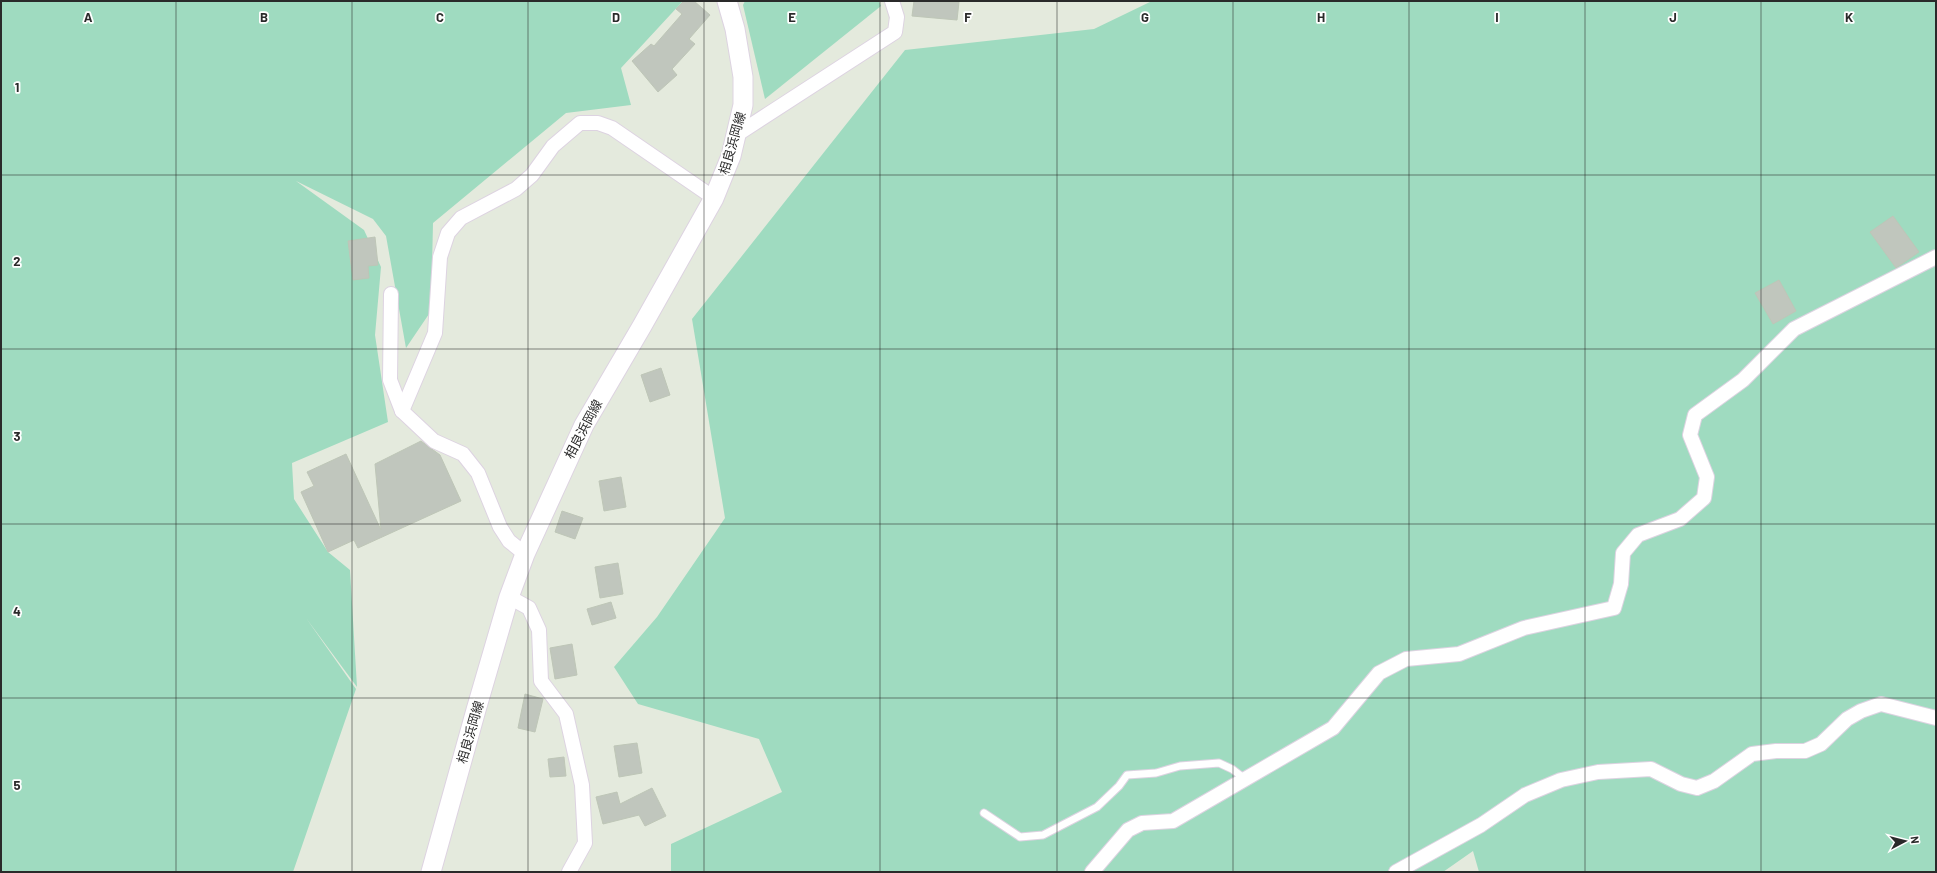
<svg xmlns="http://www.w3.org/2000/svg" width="1937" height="873" viewBox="0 0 1937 873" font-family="Barlow,'Noto Sans JP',sans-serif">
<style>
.green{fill:#9fdbc0}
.building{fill:#c0c6bd;stroke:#bec6b7}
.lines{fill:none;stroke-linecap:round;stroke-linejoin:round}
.service-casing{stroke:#ddd3e1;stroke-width:9}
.minor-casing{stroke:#ddd3e1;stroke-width:16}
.secondary-casing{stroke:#ddd3e1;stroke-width:21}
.service{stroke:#fff;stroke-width:7}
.minor{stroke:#fff;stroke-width:14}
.secondary{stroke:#fff;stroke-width:19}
.grid{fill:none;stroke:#2a2a2a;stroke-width:1;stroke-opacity:0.55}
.labels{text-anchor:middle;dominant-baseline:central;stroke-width:3.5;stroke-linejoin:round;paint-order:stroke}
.street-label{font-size:13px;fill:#2a2a2a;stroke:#fff}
.grid-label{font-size:13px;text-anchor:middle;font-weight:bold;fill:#2a2a2a;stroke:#fff;stroke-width:3.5;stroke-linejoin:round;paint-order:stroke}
</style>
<rect width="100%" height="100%" fill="#e4eadd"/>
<g class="green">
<path d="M1,1h682l-62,67 10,37 -65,8 -133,110 -2,88 -25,37 -20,-112 -13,-17 -77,-38 68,49 17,37 -6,68 13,87 -96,41 2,36 34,53 22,18 7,117 -51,-69 50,71 -63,183h-292z"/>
<path d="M745,1h134l2,5 -116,93 -22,-94z"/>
<path d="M1152,1h784v871h-457l-6,-21 -30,21h-772v-28l111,-52 -23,-53 -121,-35 -24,-37 43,-50 68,-99 -33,-199 213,-269 189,-21z"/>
</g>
<g class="building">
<path d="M684,1h10l16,14 -21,24 6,5 -23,25 5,6 -19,17 -26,-31 19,-17 3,2 28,-32 -6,-5z"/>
<path d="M914,1l45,1 -2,18 -45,-4z"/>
<path d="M1893,216l26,36 -23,16 -26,-36z"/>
<path d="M375,237l3,28 -10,1 1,12 -16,2 -5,-39z"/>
<path d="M1779,280l17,31 -23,13 -18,-31z"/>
<path d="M661,368l9,27 -20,7 -9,-27z"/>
<path d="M421,441l19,14 21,46 -103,47 -4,-8 -26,12 -27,-60 13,-6 -7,-14 39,-18 35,76 -6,-66z"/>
<path d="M621,477l5,30 -22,4 -5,-30z"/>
<path d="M562,511l21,7 -8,21 -20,-7z"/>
<path d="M618,563l5,31 -23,4 -5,-31z"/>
<path d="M611,602l5,16 -24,7 -5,-16z"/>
<path d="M572,644l5,31 -22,4 -5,-31z"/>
<path d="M525,694l18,5 -8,33 -17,-4z"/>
<path d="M637,743l5,30 -23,4 -5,-31z"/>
<path d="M564,757l2,19 -16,1 -2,-18z"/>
<path d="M652,788l14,28 -21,10 -6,-11 -36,9 -7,-27 21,-5 3,12z"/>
</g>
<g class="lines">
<defs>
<path id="service" d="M984,813l36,24 23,-2 54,-28 22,-21 8,-11 29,-2 24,-7 39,-3 13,6 13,10"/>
<g id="minor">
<path d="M736,135l159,-103 2,-15 -5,-16"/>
<path d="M391,294l-1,86 12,31 32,30 29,13 15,19 22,54 9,14 16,13"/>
<path d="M402,411l33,-78 5,-76 8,-24 13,-15 55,-29 16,-14 21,-29 27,-23h18l14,5 102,70"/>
<path d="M509,597l20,11 10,22 2,51 25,33 16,71 3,58 -16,29"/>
<path d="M1092,872l36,-42 14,-7 31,-2 160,-93 46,-55 27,-14 53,-5 65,-26 90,-20 7,-24 2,-31 15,-18 42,-16 24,-21 3,-21 -17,-42 5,-20 48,-35 51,-51 142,-72"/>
<path d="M1396,872l85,-47 44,-30 36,-15 37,-8 53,-3 30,15 16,4 17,-7 38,-27 24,-3h29l16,-7 26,-25 14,-8 20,-7 55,14"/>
</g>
<path id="secondary" d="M431,872l45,-162 33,-113 16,-43 59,-129 58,-99 72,-128 17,-42 12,-51v-28l-8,-48 -8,-28"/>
</defs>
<use href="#service" class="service-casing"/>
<use href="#minor" class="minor-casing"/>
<use href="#secondary" class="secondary-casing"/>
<use href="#service" class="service"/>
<use href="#minor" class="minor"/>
<use href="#secondary" class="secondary"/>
</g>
<path class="grid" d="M176,1v871M352,1v871M528,1v871M704,1v871M880,1v871M1057,1v871M1233,1v871M1409,1v871M1585,1v871M1761,1v871M1,175h1935M1,349h1935M1,524h1935M1,698h1935"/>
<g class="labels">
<g class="street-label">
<text transform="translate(732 143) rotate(-74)">相良浜岡線</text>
<text transform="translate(583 429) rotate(-62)">相良浜岡線</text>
<text transform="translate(470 732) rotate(-74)">相良浜岡線</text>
</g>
</g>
<g class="grid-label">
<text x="88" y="22">A</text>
<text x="264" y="22">B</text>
<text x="440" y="22">C</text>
<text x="616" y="22">D</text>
<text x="792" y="22">E</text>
<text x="968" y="22">F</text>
<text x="1145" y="22">G</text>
<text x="1321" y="22">H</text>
<text x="1497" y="22">I</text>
<text x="1673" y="22">J</text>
<text x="1849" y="22">K</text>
<text x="17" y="92">1</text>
<text x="17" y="266">2</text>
<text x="17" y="441">3</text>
<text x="17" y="616">4</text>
<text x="17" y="790">5</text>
</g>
<rect width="1937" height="873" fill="none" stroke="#2a2a2a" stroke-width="4"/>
<g transform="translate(1905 841) rotate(83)" stroke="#ffffff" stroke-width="3" paint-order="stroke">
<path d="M0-3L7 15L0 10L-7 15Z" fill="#2a2a2a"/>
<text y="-6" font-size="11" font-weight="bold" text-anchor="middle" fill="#2a2a2a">N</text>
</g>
</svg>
